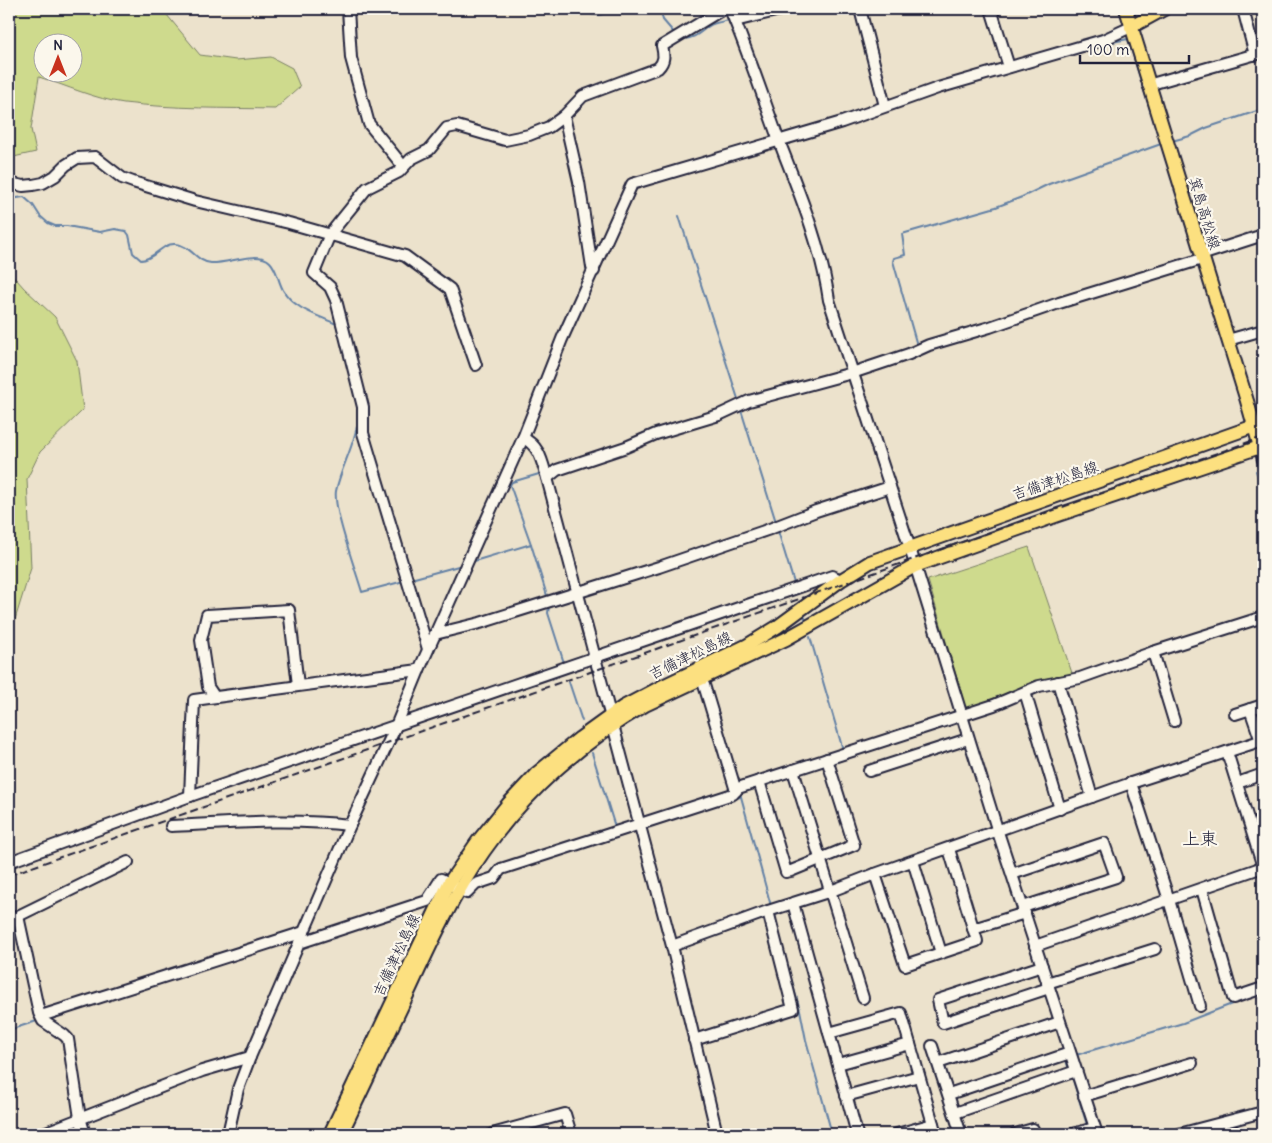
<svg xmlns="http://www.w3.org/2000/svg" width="1272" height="1143" viewBox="0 0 1272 1143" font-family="Delius,'Klee One',sans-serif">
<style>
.green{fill:#ceda8d;stroke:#787e64;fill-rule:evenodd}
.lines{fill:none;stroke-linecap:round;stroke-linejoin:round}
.stream{stroke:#6481a5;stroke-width:2}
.minor-casing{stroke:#22223b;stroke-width:14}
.major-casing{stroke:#22223b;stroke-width:16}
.minor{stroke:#fbf7ec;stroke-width:10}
.major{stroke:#fce080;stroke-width:12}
.rail{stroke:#22223b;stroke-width:2;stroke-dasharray:8 4;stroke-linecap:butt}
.labels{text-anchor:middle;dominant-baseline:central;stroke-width:4.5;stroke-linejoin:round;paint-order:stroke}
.street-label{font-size:15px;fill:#22223b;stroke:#fbf7ec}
.quarter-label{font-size:18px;fill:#22223b;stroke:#fbf7ec}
</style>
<rect width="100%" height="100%" fill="#ece2cc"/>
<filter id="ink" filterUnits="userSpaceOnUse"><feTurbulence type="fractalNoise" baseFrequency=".02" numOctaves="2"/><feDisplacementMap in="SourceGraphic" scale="10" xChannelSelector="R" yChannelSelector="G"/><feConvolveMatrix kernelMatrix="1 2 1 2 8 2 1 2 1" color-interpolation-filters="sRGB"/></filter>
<g filter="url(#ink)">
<g class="green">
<path d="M9,9h153l38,46 36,5 35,-3 21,11 8,19 -25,22c-50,-1 -101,0 -151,-6 -29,-4 -57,-17 -85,-26l-8,52 5,23 -27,6zM42,42h30v30h-30z"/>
<path d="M9,271l15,17 31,29 22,44 6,49 -43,42 -13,27 4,89 -18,58 1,53 -5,15z"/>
<path d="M1029,547l43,126 -105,40 -39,-133z"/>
</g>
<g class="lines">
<g class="stream">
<path d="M578,9v2c16,4 21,7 36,-2"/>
<path d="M660,9l3,11 12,14"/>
<path d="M683,39c12,0 17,-7 26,-13 5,-4 14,-4 20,-6"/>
<path d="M1107,43l21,-4 63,201"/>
<path d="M932,95l22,-6"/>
<path d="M1172,141l18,-5 16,-8 57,-19"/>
<path d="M9,196l8,2 7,-1 9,8 7,11 8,7 7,3h12l33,6 15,-3 11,2 3,4 4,18 8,7c14,-1 21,-17 34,-16 16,1 21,18 36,19 17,1 47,-13 59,-1 7,7 8,19 13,28 11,19 34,25 53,34l8,26"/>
<path d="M679,216l60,186"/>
<path d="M1219,331l19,62"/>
<path d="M916,346v-4l-23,-81 1,-3 11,-3 -3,-21 94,-27 26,-10 27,-13 112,-40"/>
<path d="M741,410l35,112"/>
<path d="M358,420c-3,25 -17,47 -22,71 -3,18 20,80 26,101l42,-11"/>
<path d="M1256,471l7,21"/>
<path d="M778,531l16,52"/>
<path d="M531,544l-21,-59 2,-3 27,-8"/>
<path d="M471,562l60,-18 17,55"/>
<path d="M411,579l51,-14"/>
<path d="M549,606l-1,7 16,50"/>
<path d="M804,615l2,7"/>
<path d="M810,637l33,113"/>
<path d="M569,682l13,39"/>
<path d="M592,753l23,74"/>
<path d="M740,793l31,113"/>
<path d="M723,802l17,-5"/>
<path d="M782,947l18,63 6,30 26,94"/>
<path d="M9,1030l31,-10"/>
<path d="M1076,1055l107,-32 54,-21"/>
<path d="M1068,1059l-2,1 3,10"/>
<path d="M1072,1077l15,48"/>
</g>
<defs>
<g id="minor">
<path d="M348,9l3,49 18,66 34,42"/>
<path d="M730,9c18,43 33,88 49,132 20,51 42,104 50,159l79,242 90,290 99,302"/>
<path d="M860,9l25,97"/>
<path d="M991,9l18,58"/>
<path d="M1243,9l12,46"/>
<path d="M735,21l49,-12"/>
<path d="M1148,85l115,-33"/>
<path d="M564,116l15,66 13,85 2,4"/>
<path d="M9,183l14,3 10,-1 10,-2 12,-7 11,-11 11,-7 18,-1 27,21 11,4 62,19 94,22 116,33 45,33 26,76"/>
<path d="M1201,255l62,-20"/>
<path d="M1228,340l35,-10"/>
<path d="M523,438c17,8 19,24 24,40l125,468 45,188"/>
<path d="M1260,447l3,13"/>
<path d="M547,478l10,-8 69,-23 30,-13 63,-19 30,-14 103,-28 57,-19 20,-9 61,-18 69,-24 143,-44"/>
<path d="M435,634l45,-11 179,-56 108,-37 49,-19 74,-24"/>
<path d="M428,649l-65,-216v-26l-27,-107 -6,-13 -16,-14 16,-39 37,-46 32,-16 12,-13 18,-9 18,-22 10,-2 48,14 24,-5 20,-8 15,-11 19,-20 75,-28c7,-7 6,-13 4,-22l61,-37"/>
<path d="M1153,652l21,69"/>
<path d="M1058,682l34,115"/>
<path d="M704,685l32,106"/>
<path d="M1025,692l35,117"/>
<path d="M214,696l-6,-9 -7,-47 6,-25 82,-5 9,75"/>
<path d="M1250,709l11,32"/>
<path d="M1235,714l28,-9"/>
<path d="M1227,752l36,115"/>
<path d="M793,770l70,228"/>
<path d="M869,771l99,-32"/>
<path d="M759,781l27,91 5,-1 63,-26 -27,-86"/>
<path d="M1243,781l20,-7"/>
<path d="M1131,783l38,117 31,106"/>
<path d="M190,796l4,-96 225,-30"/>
<path d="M171,826c59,-3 119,-8 179,-1"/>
<path d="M913,861l28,92"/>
<path d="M9,862l181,-66 642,-220 9,4"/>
<path d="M875,874l30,91 72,-24 -28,-92"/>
<path d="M1012,874l92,-31 12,34 -93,30"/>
<path d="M1202,889l31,109 30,-10"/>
<path d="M793,903l64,231"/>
<path d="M973,929l52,-16"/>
<path d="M299,943l128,-42 14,-22 26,14 9,-9 18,-6 7,-9 232,-75 5,-6 256,-83 45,-19 41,-8 73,-26 110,-35"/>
<path d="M672,946l96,-35 63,-20 44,-17 256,-91 132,-43"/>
<path d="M1035,946l228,-79"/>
<path d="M1042,966l-104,34 5,23 106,-35"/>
<path d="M1047,983l108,-34"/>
<path d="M41,1016l263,-84"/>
<path d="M829,1033l72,-20 35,121"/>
<path d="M694,1040l99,-31 -25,-98"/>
<path d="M932,1046l29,88"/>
<path d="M938,1063l122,-41"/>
<path d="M838,1064l72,-20"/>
<path d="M949,1094l121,-41"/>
<path d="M846,1096l73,-20"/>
<path d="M1084,1096l108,-33"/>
<path d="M955,1113l121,-42"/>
<path d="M41,1134l161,-63 48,-14"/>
<path d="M85,1134l-5,-16 -12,-79 -4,-4 -21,-14 -4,-8 -21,-97 110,-54"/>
<path d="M228,1134l10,-45 12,-32 100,-232 46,-99 23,-56 104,-232 39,-99 70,-155 210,-62 96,-34 165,-48 28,-13"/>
<path d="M492,1134l73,-20 6,20"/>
<path d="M897,1134l36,-10"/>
<path d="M1015,1134l18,-5"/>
<path d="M1073,1134l21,-6"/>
<path d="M1179,1134l84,-22"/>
</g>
<g id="major">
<path d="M1126,9l121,392 13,46"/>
<path d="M1131,27l33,-18"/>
<path d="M330,1134l119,-251 29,-42 30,-37 28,-30 44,-36 43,-31 38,-20 85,-41 31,-19 64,-47 29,-18 393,-139"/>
<path d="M341,1134c23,-48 45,-95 68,-143 22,-48 44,-96 75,-140 41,-59 99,-110 161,-146l141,-66 129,-73 143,-51 205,-69"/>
</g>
</defs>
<use href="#minor" class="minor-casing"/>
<use href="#major" class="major-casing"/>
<use href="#minor" class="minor"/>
<use href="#major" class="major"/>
<path class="rail" d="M9,875l1254,-438"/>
</g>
</g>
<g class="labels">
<g class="street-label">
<text transform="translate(1205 213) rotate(73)">箕島高松線</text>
<text transform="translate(1055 480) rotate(-19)">吉備津松島線</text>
<text transform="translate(690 655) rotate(-26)">吉備津松島線</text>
<text transform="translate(396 955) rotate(-65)">吉備津松島線</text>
</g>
<g class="quarter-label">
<text x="1200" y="838">上東</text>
</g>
</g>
<rect width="1272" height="1143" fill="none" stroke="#fbf7ec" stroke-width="30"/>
<rect x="15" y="15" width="1242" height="1113" fill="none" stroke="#22223b" stroke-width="2" filter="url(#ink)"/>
<g transform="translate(58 58)"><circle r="24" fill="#fbf7ec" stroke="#a4a2a5"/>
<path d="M0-4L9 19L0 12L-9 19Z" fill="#c8321e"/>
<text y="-8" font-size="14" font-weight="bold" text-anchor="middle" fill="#22223b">N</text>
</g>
<path d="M1080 55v8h109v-8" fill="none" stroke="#22223b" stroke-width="2.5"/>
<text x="1087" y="55" font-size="15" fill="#22223b" stroke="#fbf7ec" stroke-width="4" paint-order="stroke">100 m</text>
</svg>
